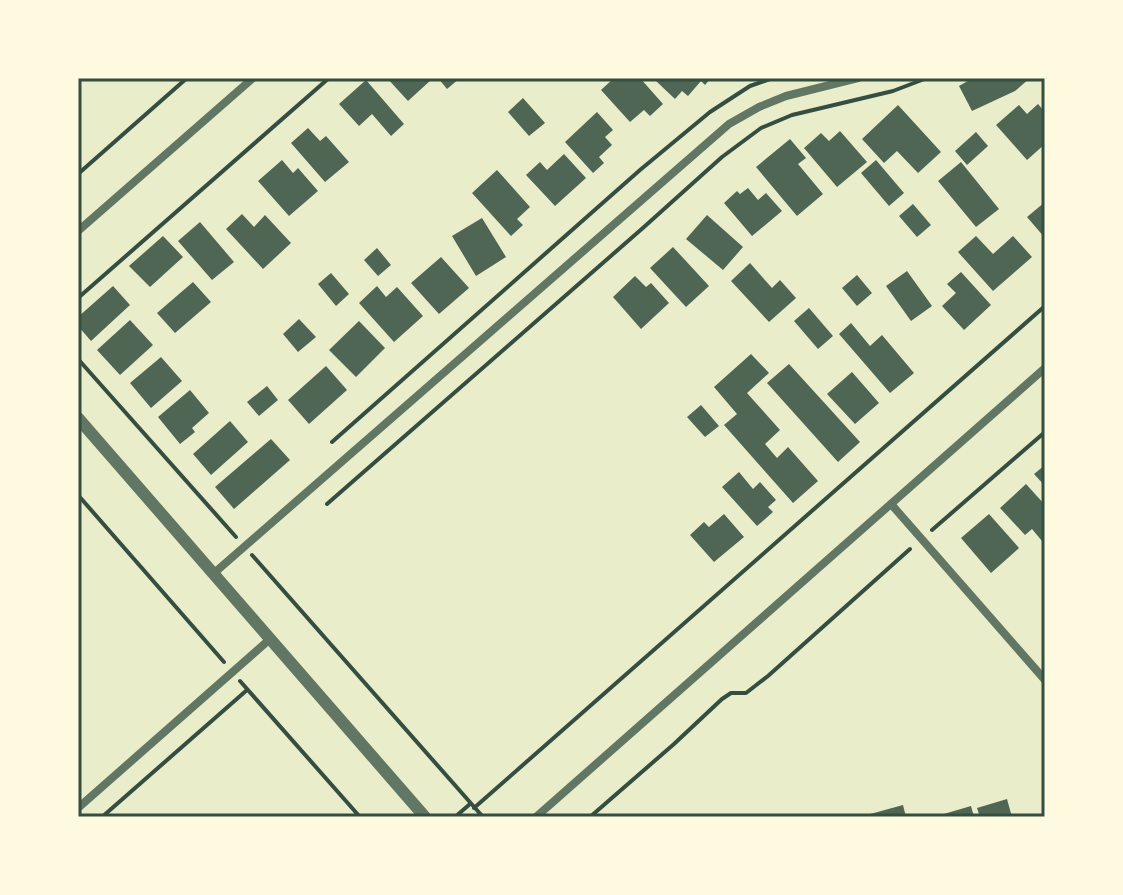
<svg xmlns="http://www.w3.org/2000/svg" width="1123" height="895" viewBox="0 0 1123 895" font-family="'DejaVu Sans',sans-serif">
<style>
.building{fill:#4f6655}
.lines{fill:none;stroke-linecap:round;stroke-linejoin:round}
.path{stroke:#344e41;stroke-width:4}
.minor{stroke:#617663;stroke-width:8}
.tertiary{stroke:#617663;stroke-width:12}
.neatline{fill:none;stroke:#344e41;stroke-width:3}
</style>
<rect width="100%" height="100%" fill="#e9edc9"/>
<g class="building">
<path d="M387,78h42l2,2 -23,21z"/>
<path d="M438,78h22l-13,11z"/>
<path d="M614,78h26l23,26 -13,12 -6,-6 -14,12 -29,-32z"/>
<path d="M659,78h52l-6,7 -4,-4 -13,15 -6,-5 -7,8 -19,-18z"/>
<path d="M973,78h57l-15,13 -43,20 -13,-25z"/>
<path d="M366,80l38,44 -13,12 -19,-22 -13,12 -20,-22z"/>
<path d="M523,98l22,25 -16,13 -21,-24z"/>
<path d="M1038,104l7,8v32l-18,16 -31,-35 23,-20 8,9z"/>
<path d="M898,105l43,47 -23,21 -21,-22 -13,12 -22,-24z"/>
<path d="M597,112l16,18 -8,7 7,8 -13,12 5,6 -11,10 -28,-31z"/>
<path d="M308,128l12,13 6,-5 23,26 -24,20 -34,-39z"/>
<path d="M840,131l27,31 -30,25 -33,-39 17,-15 8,8z"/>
<path d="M976,132l12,14 -21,19 -12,-14z"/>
<path d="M790,139l16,19 -8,6 25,30 -26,22 -41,-49z"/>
<path d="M564,154l22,24 -31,28 -29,-31 14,-13 7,8z"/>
<path d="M282,160l11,13 5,-5 20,23 -29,25 -31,-35z"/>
<path d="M876,160l28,33 -15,13 -28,-33z"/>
<path d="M961,162l38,47 -23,18 -38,-46z"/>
<path d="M497,170l33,37 -13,12 6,6 -12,11 -39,-43z"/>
<path d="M748,188l10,12 8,-7 16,18 -30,25 -28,-33 13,-12 3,3z"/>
<path d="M1045,202v36l-18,-21z"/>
<path d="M913,204l18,21 -14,12 -18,-21z"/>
<path d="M242,214l12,13 11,-12 26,28 -28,26 -37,-40z"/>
<path d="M707,215l36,32 -20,23 -37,-31z"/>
<path d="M482,218l24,39 -30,19 -24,-40z"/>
<path d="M200,222l34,40 -22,18 -34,-39z"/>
<path d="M163,236l20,21 -33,30 -21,-21z"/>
<path d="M976,236l17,18 20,-18 19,21 -39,34 -35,-39z"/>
<path d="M673,247l36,39 -23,21 -36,-39z"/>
<path d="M377,248l14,17 -13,11 -14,-16z"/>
<path d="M441,257l28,31 -30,26 -28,-31z"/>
<path d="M750,263l22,25 8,-8 16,18 -27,24 -38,-41z"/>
<path d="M907,271l25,35 -21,15 -25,-35z"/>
<path d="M961,272l30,33 -27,25 -22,-24 14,-13 -9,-9z"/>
<path d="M331,273l18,21 -13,12 -18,-22z"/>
<path d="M857,275l15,18 -15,13 -15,-18z"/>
<path d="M635,276l11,11 5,-4 18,20 -28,26 -28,-32z"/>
<path d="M193,282l18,20 -36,31 -18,-20z"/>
<path d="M113,286l17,19 -39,36 -13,-15v-9z"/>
<path d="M377,286l9,11 11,-10 26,29 -29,26 -35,-39z"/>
<path d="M809,308l24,28 -15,13 -24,-28z"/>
<path d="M299,319l17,18 -18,15 -15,-18z"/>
<path d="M130,320l23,25 -33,30 -23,-25z"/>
<path d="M359,321l26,27 -29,29 -27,-27z"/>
<path d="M851,323l19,23 12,-11 32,38 -24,20 -51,-59z"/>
<path d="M751,354l18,19 -22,20 33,37 -15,14 12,14 11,-11 30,34 -25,22 -69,-78 13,-11 -23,-27z"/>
<path d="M161,357l21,24 -31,27 -21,-25z"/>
<path d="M789,364l71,78 -22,20 -71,-79z"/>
<path d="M326,366l21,24 -38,34 -21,-24z"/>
<path d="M852,372l27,31 -24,21 -28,-30z"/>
<path d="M267,386l11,14 -19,16 -12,-14z"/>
<path d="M190,390l19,23 -17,15 3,4 -15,12 -22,-27z"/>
<path d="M701,405l18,21 -14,11 -18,-20z"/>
<path d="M230,421l18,21 -37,33 -18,-21z"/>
<path d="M271,439l19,21 -56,49 -19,-22z"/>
<path d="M1045,465v21l-11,-12z"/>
<path d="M739,472l14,17 7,-7 16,18 -8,7 5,5 -16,14 -35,-39z"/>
<path d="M1026,484l19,21v34l-3,2 -10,-12 -7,6 -25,-27z"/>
<path d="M724,514l20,23 -30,25 -24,-27 14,-13 5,5z"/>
<path d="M989,514l30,34 -28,25 -30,-35z"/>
<path d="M1007,799l5,18h-32l-3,-9z"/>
<path d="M903,805l3,12h-43v-1z"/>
<path d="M971,806l3,11h-37v-1z"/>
</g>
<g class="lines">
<g class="path">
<path d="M78,174l109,-96"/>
<path d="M78,298l251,-220"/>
<path d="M78,359l158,178"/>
<path d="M332,442l308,-272 70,-58 40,-26 23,-8"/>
<path d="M78,495l146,167"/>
<path d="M327,504l317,-277 78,-70 39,-29 31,-13 101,-24 34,-13"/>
<path d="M932,530l113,-98"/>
<path d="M252,555l231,262"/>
<path d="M240,681l120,136"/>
<path d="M474,808l571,-502"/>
<path d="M102,817l145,-127"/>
<path d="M455,817l15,-13"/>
<path d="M590,817l84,-73 48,-45 9,-6h15l22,-17 142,-127"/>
</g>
<g class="minor">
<path d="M78,231l175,-153"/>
<path d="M891,504l154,176"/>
<path d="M213,574l516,-450 30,-17 27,-11 72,-18"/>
<path d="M78,808l192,-169"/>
<path d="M536,817l509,-449"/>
</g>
<path class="tertiary" d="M78,418l347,399"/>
</g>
<rect width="1123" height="895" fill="none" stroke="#fefae0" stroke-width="160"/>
<rect x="80" y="80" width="963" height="735" class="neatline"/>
</svg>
